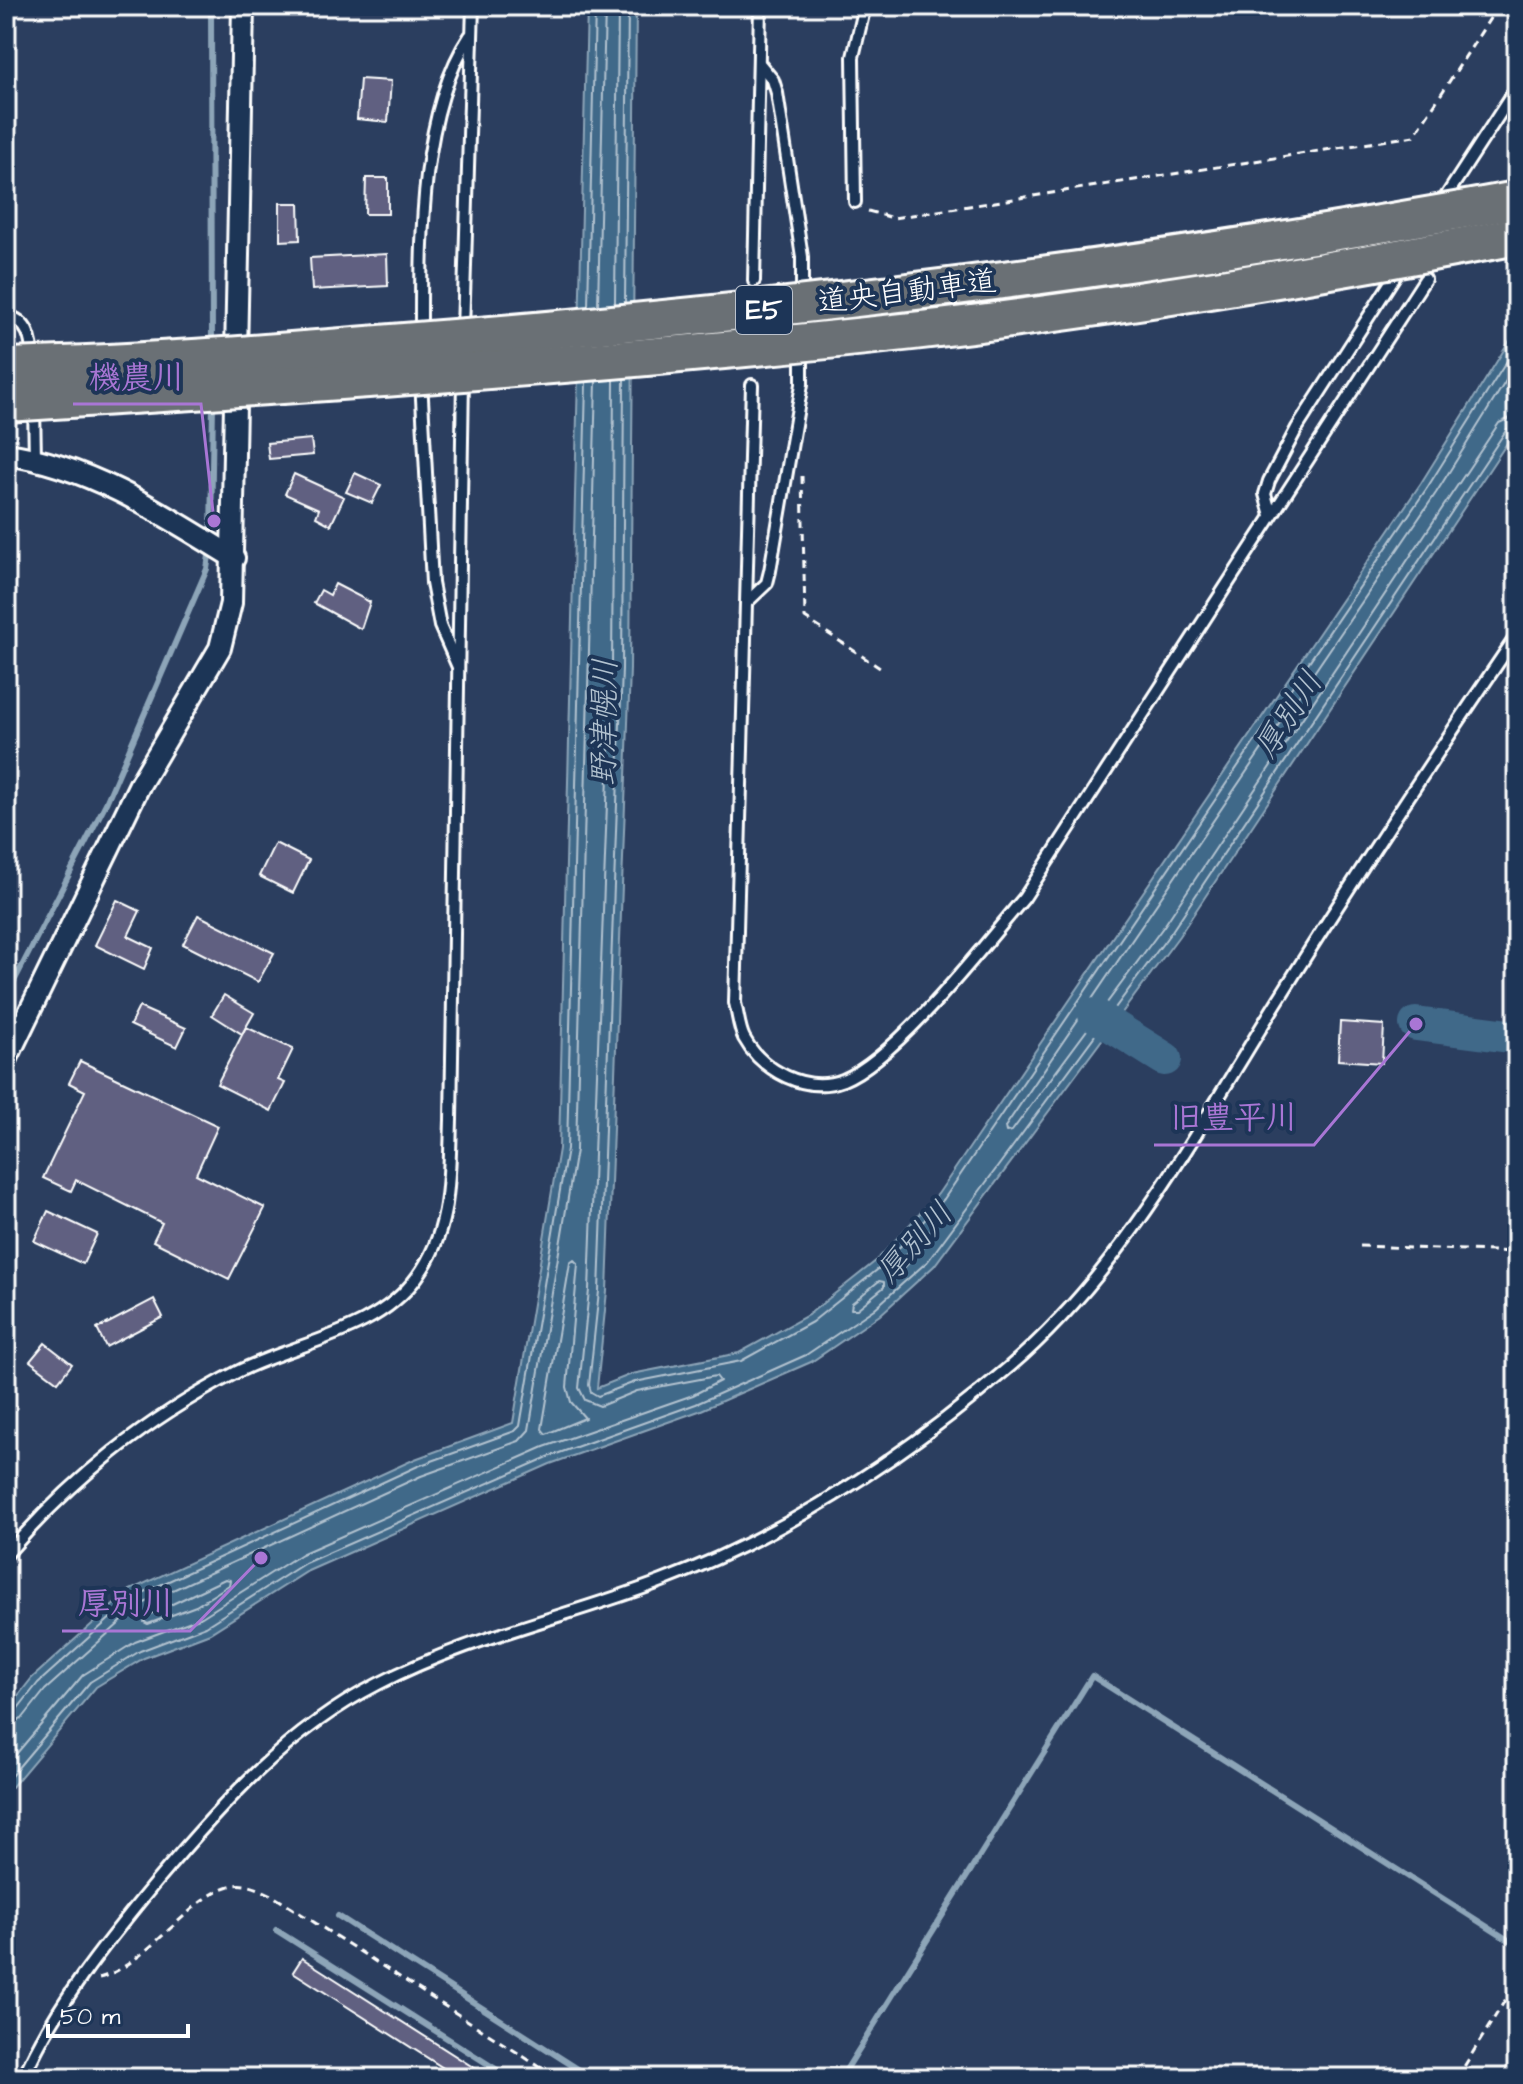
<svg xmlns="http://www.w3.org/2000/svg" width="1523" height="2084" viewBox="0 0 1523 2084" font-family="'Architects Daughter','Klee One',sans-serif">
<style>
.water{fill:#416989;stroke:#8da5b8;stroke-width:2}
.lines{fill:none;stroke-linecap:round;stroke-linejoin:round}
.shore{stroke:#b3c3d0;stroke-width:2}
.stream{stroke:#8da5b8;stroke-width:6}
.river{stroke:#416989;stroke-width:34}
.building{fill:#616081;stroke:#fff;stroke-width:2}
.lane-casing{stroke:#fff;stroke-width:16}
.street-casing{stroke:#fff;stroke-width:26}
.path{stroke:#fff;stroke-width:3;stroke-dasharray:8 6;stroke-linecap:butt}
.lane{stroke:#1d3557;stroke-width:10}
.street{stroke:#1d3557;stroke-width:20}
.highway-bridge-casing{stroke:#fff;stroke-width:42;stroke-linecap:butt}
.highway-bridge{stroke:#6b7074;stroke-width:36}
.labels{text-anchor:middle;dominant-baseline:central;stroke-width:8;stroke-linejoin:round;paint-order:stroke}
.shield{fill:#1d3557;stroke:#bbc2cd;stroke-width:2}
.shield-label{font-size:28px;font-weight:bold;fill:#fff}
.street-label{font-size:30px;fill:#fff;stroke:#1d3557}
.water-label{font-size:32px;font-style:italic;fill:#b3c3d0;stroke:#1d3557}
.leader{fill:none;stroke:#a976d5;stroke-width:3}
.callout-dot{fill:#a976d5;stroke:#1d3557;stroke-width:3}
.callout-label{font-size:32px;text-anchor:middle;font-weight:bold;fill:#a976d5;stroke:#1d3557;stroke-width:8;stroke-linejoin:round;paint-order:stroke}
</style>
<rect width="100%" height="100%" fill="#2b3e5f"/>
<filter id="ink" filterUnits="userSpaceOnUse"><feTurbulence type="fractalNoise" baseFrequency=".0125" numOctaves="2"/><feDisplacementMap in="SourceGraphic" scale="16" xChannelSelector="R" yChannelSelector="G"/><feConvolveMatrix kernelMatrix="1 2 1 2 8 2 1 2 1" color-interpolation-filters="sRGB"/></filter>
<g filter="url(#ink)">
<path class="water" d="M587,6h49l-6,663 -23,622 -10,97 35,-14 107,-21 69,-38 69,-55 61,-66 483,-711 96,-154v99l-338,508 -245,330 -54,49 -69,47 -112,49 -149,53 -242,107 -98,62 -66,25 -48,29 -90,107v-83l26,-33 98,-88 285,-131 98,-36 46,-274z"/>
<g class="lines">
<g class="shore">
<path d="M615,303l3,-297"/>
<path d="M625,303l3,-297"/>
<path d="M598,305l7,-299"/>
<path d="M588,306l7,-300"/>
<path d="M1517,363l-81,130 -431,634 1,5 6,-1 152,-205 335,-503 18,-8"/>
<path d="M624,379l-2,290 -23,622 -10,94 2,7 7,4 37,-14 106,-21 71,-39 70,-56 62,-67 483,-711 90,-143"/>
<path d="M928,1231h5l2,4 -36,38h-4l-1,-5z"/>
<path d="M574,1260l4,4 -11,123 4,15 14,16 -39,16 -4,-5 28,-166z"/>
<path d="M879,1281l5,1v5l-27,22h-6l1,-6z"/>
<path d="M225,1579l5,1 -1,5 -33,21 -48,18 -4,-2 3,-6z"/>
<path d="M6,1715l9,-3 23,-29 96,-86 284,-131 97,-35 5,-5 47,-277 19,-767"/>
<path d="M6,1725l16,-6 23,-29 95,-85 281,-129 98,-35 10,-11 47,-280 20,-769"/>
<path d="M6,1766l77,-91 52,-33 67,-25 99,-63 243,-107 149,-52 27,-14 -4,-5 -79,15 -37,15 -15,-6 -6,-12 10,-98 23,-622 2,-288"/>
<path d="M6,1782l84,-100 50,-31 66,-25 99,-63 243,-106 148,-53 110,-49 68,-46 54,-48 244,-330 335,-502 10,-4"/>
</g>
<g class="stream">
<path d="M211,6l1,340"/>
<path d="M211,538l2,-136"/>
<path d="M6,997l100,-194 101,-234 3,-20"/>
<path d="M338,1916l254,162"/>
<path d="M276,1930l234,148"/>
<path d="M841,2078l251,-402 424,269"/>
</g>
<g class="river">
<path d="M1095,1015l70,44"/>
<path d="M1416,1024l101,13"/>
</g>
</g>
<g class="building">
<path d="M360,79l31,2 -3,41 -31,-3z"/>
<path d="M366,178h22v36h-23z"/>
<path d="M280,203h19l1,37 -20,1z"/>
<path d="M387,254l1,32 -76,4 -2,-32z"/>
<path d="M311,439l2,16 -44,4 -2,-16z"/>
<path d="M355,473l26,12 -9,18 -26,-11z"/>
<path d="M294,474l50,23 -13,28 -15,-8 3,-8 -34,-15z"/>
<path d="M335,584l35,18 -9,27 -47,-26 7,-13 9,5z"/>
<path d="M275,843l34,17 -16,33 -34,-17z"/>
<path d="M117,900l23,11 -12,25 25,12 -9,21 -49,-24z"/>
<path d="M198,915l76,38 -16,29 -75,-38z"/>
<path d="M224,995l30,18 -12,21 -30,-19z"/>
<path d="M139,1007l47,21 -9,19 -47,-22z"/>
<path d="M1340,1022l44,3 -2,38 -44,-3z"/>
<path d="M246,1027l47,22 -15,31 7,3 -14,28 -54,-27z"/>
<path d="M80,1061l138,65 -22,48 69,34 -36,71 -76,-38 9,-18 -86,-43 -5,11 -28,-13 42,-87 -16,-8z"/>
<path d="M48,1211l49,23 -14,30 -49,-23z"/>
<path d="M154,1299l9,18 -57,30 -9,-18z"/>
<path d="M45,1343l27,21 -14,18 -28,-21z"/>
<path d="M302,1958l188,120h-31l-166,-106z"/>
</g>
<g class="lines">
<defs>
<g id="lane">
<path d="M759,63l14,17 4,13 25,164v43"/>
<path d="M855,202l-2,-145 12,-51"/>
<path d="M1441,204l76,-117"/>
<path d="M754,281l6,-275"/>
<path d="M6,316c23,4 26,25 27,45"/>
<path d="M463,330l10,-324"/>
<path d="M421,336c0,-91 -2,-223 49,-300"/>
<path d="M421,380l11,203 8,43 18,41"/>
<path d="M752,385l-17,618c3,11 4,25 9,35 18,33 62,56 99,42 53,-21 142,-136 181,-182l401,-619"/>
<path d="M34,405l1,54"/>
<path d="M1271,515l-6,-21 4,-13 28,-53 103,-160"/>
<path d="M747,602l20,-19 3,-12 32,-187v-36"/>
<path d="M6,1555c68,-78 139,-135 231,-183 59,-30 139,-38 180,-95 35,-48 32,-100 34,-157l12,-742"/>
<path d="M23,2078c33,-74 81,-133 132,-195 66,-78 131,-152 223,-199 90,-47 190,-67 284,-103 127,-48 243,-125 346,-213 115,-97 189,-238 267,-363 78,-125 159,-248 242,-370"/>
</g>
<g id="street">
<path d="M6,454c83,11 159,61 228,104"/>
<path d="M6,1060l134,-276 80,-136 11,-45 12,-597"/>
</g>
</defs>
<use href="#lane" class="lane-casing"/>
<use href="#street" class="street-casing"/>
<g class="path">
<path d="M868,211l25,7 521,-82 84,-130"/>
<path d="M802,476l3,142 78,52"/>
<path d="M1360,1246l157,6"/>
<path d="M99,1978c49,-13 93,-85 135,-93 13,-2 25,4 36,9l287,184"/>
<path d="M1457,2078l60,-97"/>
</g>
<use href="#lane" class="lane"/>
<use href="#street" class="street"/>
<defs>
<g id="highway-bridge">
<path d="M6,367c145,-4 290,-16 435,-28 361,-29 720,-74 1076,-139"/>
<path d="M6,403c302,-19 606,-39 907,-72 202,-23 404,-57 604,-95"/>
</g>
</defs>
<use href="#highway-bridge" class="highway-bridge-casing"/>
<use href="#highway-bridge" class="highway-bridge"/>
</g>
</g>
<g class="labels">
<rect class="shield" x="736" y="286" width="56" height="48" rx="6"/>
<g class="shield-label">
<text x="764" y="310">E5</text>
</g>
<g class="street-label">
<text transform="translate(907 292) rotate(-7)">道央自動車道</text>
</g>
<g class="water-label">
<text transform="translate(1289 715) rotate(-57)">厚別川</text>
<text transform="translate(605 722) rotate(-89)">野津幌川</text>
<text transform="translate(915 1243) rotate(-48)">厚別川</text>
</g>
</g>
<path class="leader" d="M214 521L201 404H73M1416 1024L1314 1145H1154M261 1558L190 1631H62"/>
<g class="callout-dot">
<circle cx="214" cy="521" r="8"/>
<circle cx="1416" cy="1024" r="8"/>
<circle cx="261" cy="1558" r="8"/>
</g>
<g class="callout-label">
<text x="137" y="388">機農川</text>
<text x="1234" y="1128">旧豊平川</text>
<text x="126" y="1614">厚別川</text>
</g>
<rect width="1523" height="2084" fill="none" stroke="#1d3557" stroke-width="32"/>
<rect x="16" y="16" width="1491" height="2052" fill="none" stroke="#fff" stroke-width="3" filter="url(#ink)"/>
<path d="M48 2024v12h140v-12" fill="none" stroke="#ffffff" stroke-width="4"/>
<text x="60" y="2024" font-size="24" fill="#ffffff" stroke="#1d3557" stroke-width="6" paint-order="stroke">50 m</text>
</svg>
